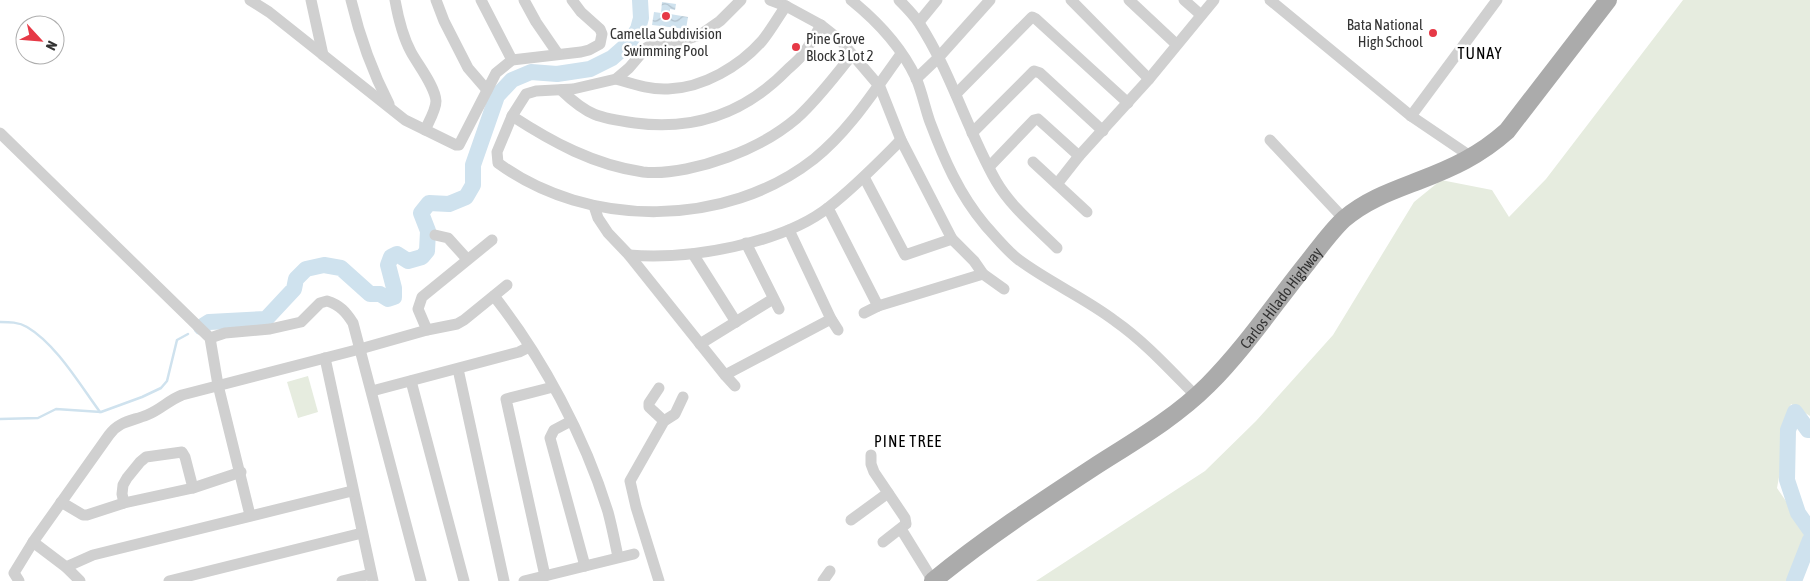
<svg xmlns="http://www.w3.org/2000/svg" width="1810" height="581" viewBox="0 0 1810 581" font-family="'Asap Condensed',sans-serif">
<style>
.grass{fill:#e6ecdf}
.water{fill:url(#water-waves)}
.lines{fill:none;stroke-linecap:round;stroke-linejoin:round}
.stream{stroke:#cfe2ee;stroke-width:2.5}
.river{stroke:#cfe2ee;stroke-width:16}
.street{stroke:#d0d0d0;stroke-width:11}
.primary{stroke:#ababab;stroke-width:18}
.poi-dot{fill:#e63946;stroke:#fff;stroke-width:2}
.labels{text-anchor:middle;dominant-baseline:central;stroke-width:5;stroke-linejoin:round;paint-order:stroke}
.poi-label{font-size:15px;fill:#333;stroke:#fff;text-anchor:end}
.street-label{font-size:15px;fill:#333;stroke:#fff}
.neighbourhood-label{font-size:16px;letter-spacing:1px;fill:#000;stroke:#fff}
</style>
<defs>
<pattern id="water-waves" width="16" height="10" patternUnits="userSpaceOnUse" patternTransform="scale(1.25)"><rect width="16" height="10" fill="#cfe2ee"/><path d="M0 5q4-4 8 0t8 0" fill="none" stroke="#b2c2cd"/></pattern>
</defs>
<rect width="100%" height="100%" fill="#fff"/>
<g class="grass">
<path d="M1683,0h127v416l-19,-12 -11,35 1,27 -4,22 32,47 -21,46h-752l169,-110 51,-50 77,-86 81,-133 27,-22 51,10 17,27 37,-38z"/>
<path d="M308,376l10,36 -20,6 -11,-36z"/>
</g>
<path class="water" d="M662,2l14,2 -1,6 -5,-1v5l18,3 -2,12 -34,-4 2,-13 7,1z"/>
<g class="lines">
<g class="stream">
<path d="M0,322c9,0 19,0 27,5 29,17 53,58 73,85"/>
<path d="M0,419l38,-1 18,-9 45,3 41,-15 19,-9 6,-7 10,-41 11,-6"/>
</g>
<g class="river">
<path d="M201,327l8,-5 57,-3 28,-30 2,-10 10,-10 18,-4 17,3 29,26h10l8,5 6,-2v-9l-6,-23 3,-8 6,-3 11,7 14,-4 5,-6 1,-20 -7,-18 8,-10 20,1 17,-7 7,-12v-20l24,-69 15,-16 19,-8 26,2 33,-5 22,-11 17,-15 9,-14 3,-11 -1,-18"/>
<path d="M1810,430h-2l-13,-18 -7,18 -1,50 11,33 12,17"/>
<path d="M1794,581l16,-41"/>
</g>
<g class="street">
<path d="M250,0l19,12 136,108 51,25h3l37,-72 16,-13 69,-8 8,-2 11,-6 2,-10 -2,-5 -19,-17 -9,-12"/>
<path d="M311,0l12,55"/>
<path d="M351,0c9,38 20,69 38,104"/>
<path d="M395,0c3,17 8,37 16,52 7,13 24,34 25,49 0,9 -7,20 -11,29"/>
<path d="M436,0l8,21 24,47 19,22"/>
<path d="M481,0l31,60"/>
<path d="M524,0l12,22 22,32"/>
<path d="M741,0l-21,21 -20,14 -19,6 -29,4 -6,3 -17,20 -13,11 -43,10 -37,2 -10,3 -14,22 -15,36 1,11c90,66 228,65 316,-4 36,-29 60,-68 87,-105"/>
<path d="M770,0l16,6 35,19 19,15 40,47 21,53 51,99 22,22 9,13 21,15"/>
<path d="M851,0c26,21 51,48 65,78 6,14 9,30 14,44 14,37 29,72 55,103 10,11 22,26 34,35 31,23 66,38 96,61 30,21 55,49 81,75"/>
<path d="M899,0c7,7 15,15 20,23 32,49 48,107 77,158 15,26 40,46 61,67"/>
<path d="M1071,0l78,79"/>
<path d="M1129,0l47,44"/>
<path d="M1184,0l17,15"/>
<path d="M1270,0l141,116 62,42"/>
<path d="M919,22l18,-22"/>
<path d="M616,79c17,5 34,11 52,10 35,-1 72,-23 94,-48 9,-11 16,-24 24,-35"/>
<path d="M916,79l22,-21 52,-58"/>
<path d="M561,90c27,26 38,28 74,33 60,8 110,-10 152,-53 5,-5 12,-10 16,-16 7,-9 12,-19 18,-29"/>
<path d="M956,94l76,-77 4,2 92,84"/>
<path d="M512,116c40,26 82,49 131,56 26,3 61,-6 85,-15 25,-9 49,-22 69,-39 21,-19 37,-41 55,-63"/>
<path d="M1411,116l86,-116"/>
<path d="M0,133l210,205 8,47 32,130"/>
<path d="M972,133l62,-62 6,2 63,58"/>
<path d="M1270,140l74,79"/>
<path d="M1033,162l54,50"/>
<path d="M989,167l45,-47 4,-1 41,37"/>
<path d="M864,177l41,78 47,-16"/>
<path d="M1057,184l22,-28 70,-77 65,-79"/>
<path d="M594,206l4,12 10,15 21,22 96,120 10,11"/>
<path d="M828,208l50,98"/>
<path d="M789,230l42,89 7,11"/>
<path d="M435,235l13,3 19,21"/>
<path d="M746,243l33,66"/>
<path d="M693,254l43,68"/>
<path d="M629,255c59,5 153,-11 200,-48 26,-20 49,-44 72,-67"/>
<path d="M494,296c48,61 91,141 114,216 4,15 7,30 10,45"/>
<path d="M864,313l14,-7 105,-32"/>
<path d="M427,330l-9,-21 4,-12 70,-57"/>
<path d="M210,338l15,-5 45,-4 31,-7 19,-19 7,-2c13,4 19,11 26,22l68,258"/>
<path d="M700,344l73,-45"/>
<path d="M325,358l48,223"/>
<path d="M458,369l46,212"/>
<path d="M725,375l106,-56"/>
<path d="M411,381l53,200"/>
<path d="M659,388l-10,15v4l15,14"/>
<path d="M372,391l147,-39 10,-5"/>
<path d="M571,421l-17,9 -4,8 35,128"/>
<path d="M871,455v9l3,8 31,46 1,6 -23,18"/>
<path d="M61,502l22,13h4l37,-12 69,-15 48,-16"/>
<path d="M124,503l-2,-9 1,-9 4,-7 13,-16 6,-5 36,-5 3,5 8,31"/>
<path d="M851,520l37,-27"/>
<path d="M901,529l32,52"/>
<path d="M33,542l33,25 14,14"/>
<path d="M66,567l27,-12 259,-64"/>
<path d="M545,576l-39,-177 47,-12"/>
<path d="M19,581l-5,-8 19,-31 76,-107c10,-14 23,-14 38,-20 13,-5 22,-15 35,-20l178,-46 67,-19 30,-6 7,-4 43,-35"/>
<path d="M169,581l193,-48"/>
<path d="M342,581l29,-7"/>
<path d="M524,581l110,-27"/>
<path d="M659,581l-23,-74 -6,-26 34,-60 11,-7 8,-17"/>
<path d="M823,581l7,-10"/>
</g>
<path class="primary" id="s1" d="M933,581c51,-42 106,-78 161,-114 39,-25 81,-49 114,-82 37,-37 67,-82 100,-123 11,-14 23,-31 36,-43 22,-19 48,-28 74,-38 34,-13 61,-25 89,-50l101,-131"/>
</g>
<g class="poi-dot">
<circle cx="666" cy="16" r="5"/>
<circle cx="1433" cy="33" r="5"/>
<circle cx="796" cy="47" r="5"/>
</g>
<g class="labels">
<g class="poi-label">
<text x="1423" y="24">Bata National<tspan x="1423" dy="17">High School</tspan></text>
<text x="666" y="33" text-anchor="middle">Camella Subdivision<tspan x="666" dy="17">Swimming Pool</tspan></text>
<text x="806" y="38" text-anchor="start">Pine Grove<tspan x="806" dy="17">Block 3 Lot 2</tspan></text>
</g>
<g class="street-label">
<text stroke="none"><textPath href="#s1" startOffset="452">Carlos Hilado Highway</textPath></text>
</g>
<g class="neighbourhood-label">
<text x="1480" y="53">TUNAY</text>
<text x="908" y="441">PINE TREE</text>
</g>
</g>
<g transform="translate(40 40) rotate(116)"><circle r="24" fill="#ffffff" stroke="#adadad"/>
<path d="M0-4L9 19L0 12L-9 19Z" fill="#e63946"/>
<text y="-8" font-size="14" font-weight="bold" text-anchor="middle" fill="#333333">N</text>
</g>
</svg>
